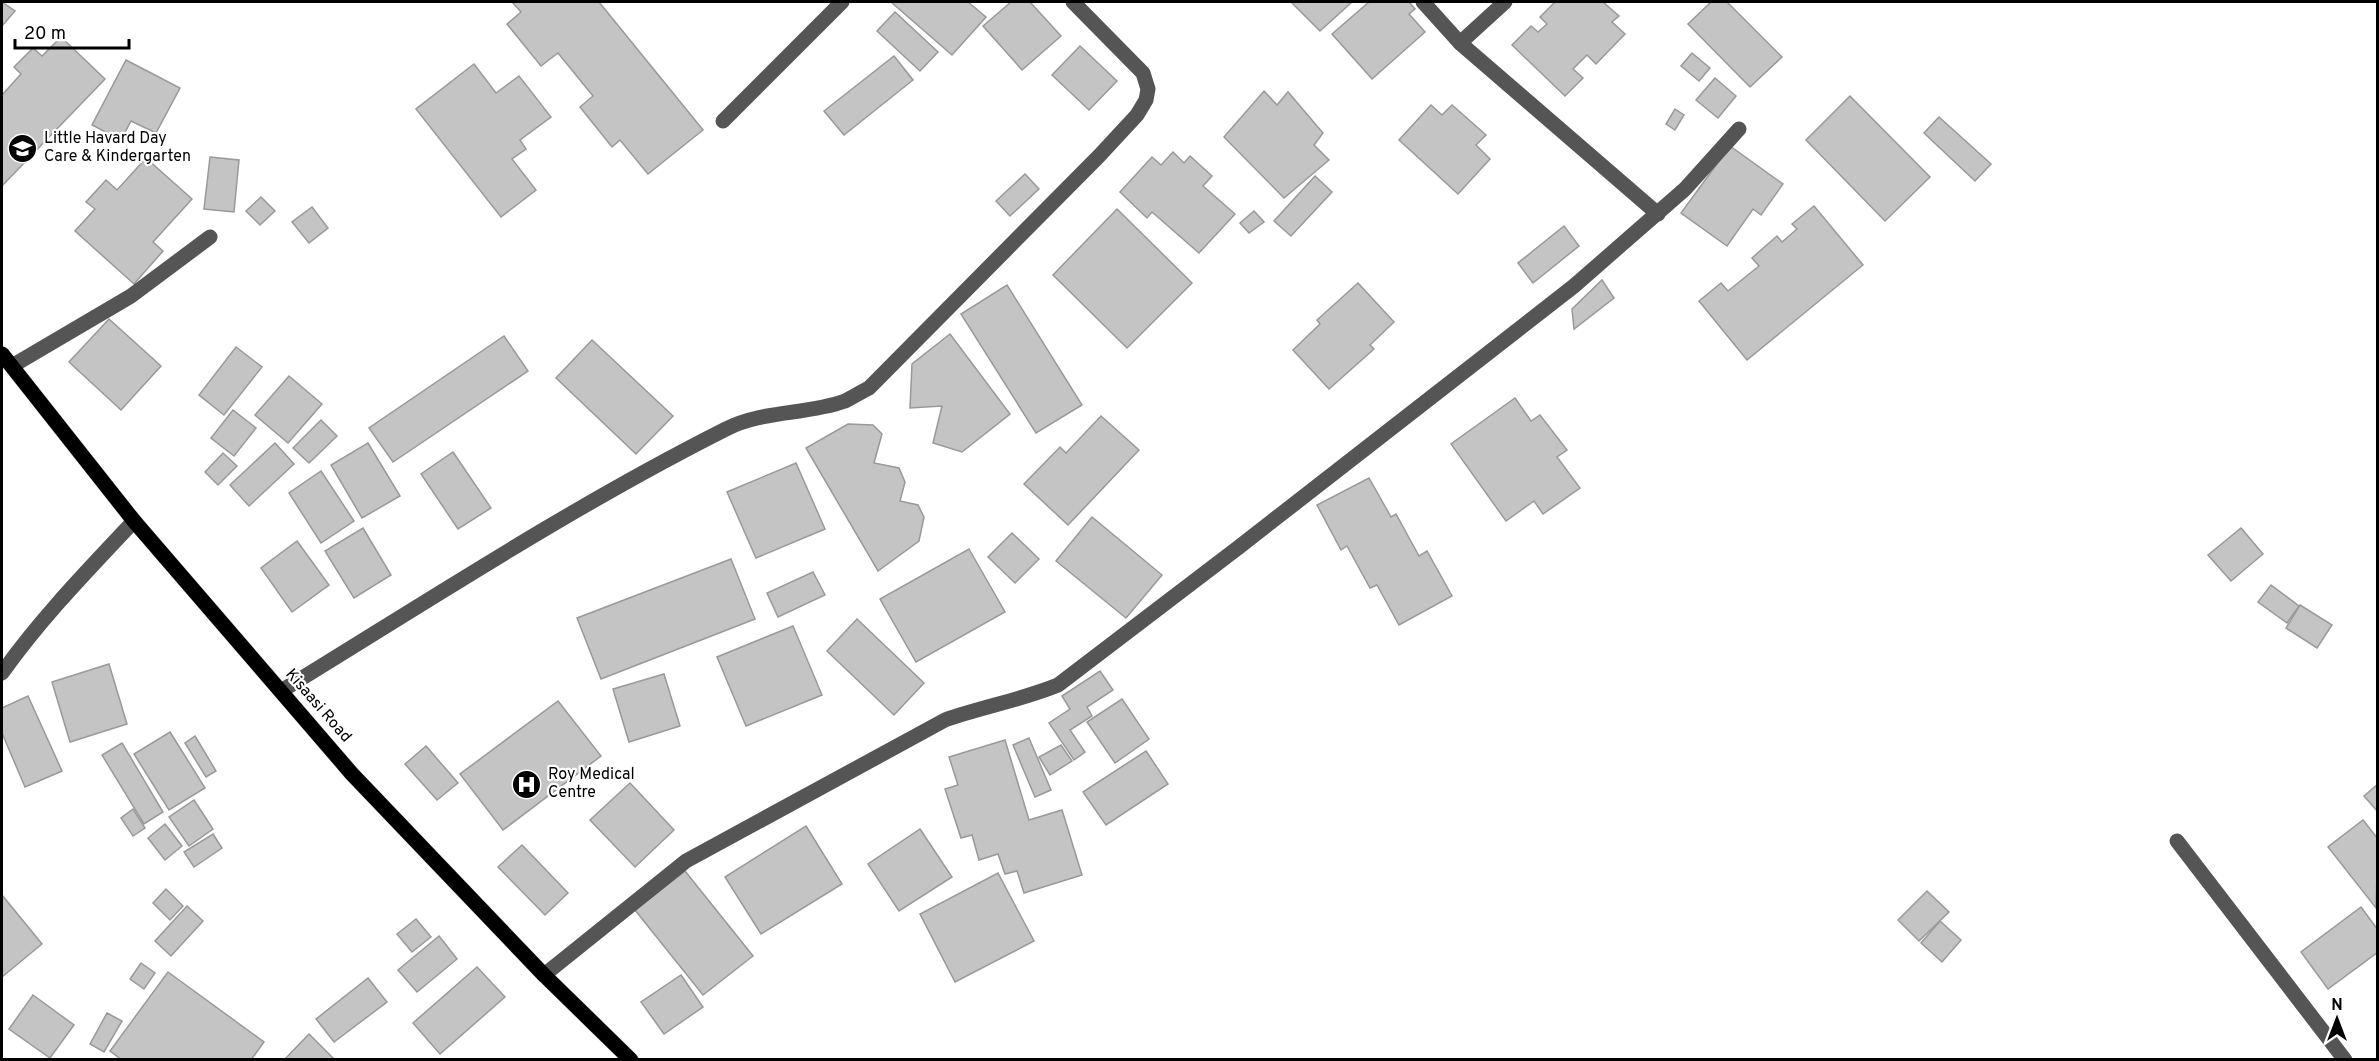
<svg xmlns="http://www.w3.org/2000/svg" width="2379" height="1061" viewBox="0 0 2379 1061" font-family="Overpass,sans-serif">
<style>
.building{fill:#c4c4c4;stroke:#999;stroke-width:1.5}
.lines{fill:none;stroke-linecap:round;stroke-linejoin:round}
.major-casing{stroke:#dbdbdb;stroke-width:16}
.minor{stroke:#555;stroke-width:15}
.major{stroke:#000;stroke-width:15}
.labels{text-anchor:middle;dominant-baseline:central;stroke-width:4.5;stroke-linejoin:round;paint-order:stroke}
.poi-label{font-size:16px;fill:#000;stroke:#fff;text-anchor:start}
.street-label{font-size:16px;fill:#000;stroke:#fff}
</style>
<rect width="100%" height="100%" fill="#fff"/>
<g class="building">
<path d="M2,2l13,9 -13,15z"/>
<path d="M512,2h87l104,128 -55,44 -28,-34 -8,7 -32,-40 13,-11 -35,-43 -17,13 -34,-42 14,-12z"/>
<path d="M891,2h77l18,15 -34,38z"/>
<path d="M1011,2h19l31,34 -39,34 -39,-44z"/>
<path d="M1291,2h61l-32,29z"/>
<path d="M1369,2h40l6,7 -6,5 16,18 -53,47 -40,-45z"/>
<path d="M1555,2h48l16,14 -7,6 13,12 -29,30 -9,-9 -14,14 10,9 -18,18 -53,-51 19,-19 7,6 9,-8 -7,-7z"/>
<path d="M1711,2h16l55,55 -32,30 -62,-63z"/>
<path d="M895,12l43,40 -18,19 -43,-40z"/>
<path d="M61,37l44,42 -103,107v-91l19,-21 -7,-7 19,-19 9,8z"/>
<path d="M1080,46l37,35 -28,29 -37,-35z"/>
<path d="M1692,53l18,15 -11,13 -18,-15z"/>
<path d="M894,56l19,24 -69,55 -20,-24z"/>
<path d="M126,60l54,28 -24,45 -25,-12 -10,19 -29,-15z"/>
<path d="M474,64l22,29 23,-17 32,41 -31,23 6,9 -14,10 24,31 -35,27 -85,-108z"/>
<path d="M1715,78l21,18 -18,22 -22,-18z"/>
<path d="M1264,91l13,14 11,-13 35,41 -9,12 15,15 -45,38 -60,-61z"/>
<path d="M1850,96l80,81 -45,44 -79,-81z"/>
<path d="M1431,105l11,10 10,-10 34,30 -10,10 14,14 -32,35 -59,-54z"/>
<path d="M1675,109l9,6 -9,15 -9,-6z"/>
<path d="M1939,117l52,47 -16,17 -51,-48z"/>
<path d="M1730,146l53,38 -22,31 -8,-6 -26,37 -46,-33z"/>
<path d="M1173,152l11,11 6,-7 22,20 -9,10 32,28 -36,39 -47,-41 -5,6 -27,-26 32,-35 9,8z"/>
<path d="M210,157l29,3 -5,52 -30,-3z"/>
<path d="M146,158l46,41 -39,43 10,9 -29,33 -59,-53 20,-22 -9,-7 20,-22 11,10z"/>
<path d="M1025,174l14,15 -29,27 -14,-15z"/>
<path d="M1315,176l17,16 -41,44 -17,-15z"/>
<path d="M261,197l14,14 -15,14 -14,-14z"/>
<path d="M1814,206l49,59 -116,95 -48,-59 22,-18 7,8 31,-25 -7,-8 25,-22 5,6 15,-13 -5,-5z"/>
<path d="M312,207l16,21 -19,15 -17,-21z"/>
<path d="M1117,209l75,74 -65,65 -74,-73z"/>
<path d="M1254,211l10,11 -15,11 -9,-10z"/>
<path d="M1564,226l15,20 -46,37 -15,-20z"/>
<path d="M1602,280l12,18 -40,31 -2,-20z"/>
<path d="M1358,283l36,39 -24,23 4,4 -45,40 -36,-39 27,-26 -3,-4z"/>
<path d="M1007,285l75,120 -46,28 -75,-119z"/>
<path d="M109,319l52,47 -40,44 -52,-48z"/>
<path d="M950,334l60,80 -48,38 -29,-9 9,-37 -32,2 2,-44z"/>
<path d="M504,336l24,35 -135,91 -24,-34z"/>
<path d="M592,340l81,76 -37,38 -80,-76z"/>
<path d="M236,347l26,20 -38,48 -25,-20z"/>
<path d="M289,376l33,28 -34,39 -33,-28z"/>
<path d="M1515,398l16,23 9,-6 27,35 -10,7 23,31 -37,26 -9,-13 -28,20 -55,-77z"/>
<path d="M233,410l23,18 -22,28 -23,-18z"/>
<path d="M1101,416l38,34 -71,75 -44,-41 36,-37 6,6z"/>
<path d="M321,420l16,16 -28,27 -16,-15z"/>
<path d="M848,424l25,1 9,9 -8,29 25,5 6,14 -5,19 18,4 6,12 -5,24 -41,30 -72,-123z"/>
<path d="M275,443l19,21 -45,42 -19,-21z"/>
<path d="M368,443l32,53 -38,22 -31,-53z"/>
<path d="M453,452l38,56 -33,21 -37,-55z"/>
<path d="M223,453l14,13 -19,19 -13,-13z"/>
<path d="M796,463l29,66 -69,29 -29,-66z"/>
<path d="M321,471l33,50 -33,22 -32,-50z"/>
<path d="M1369,478l22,39 5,-3 23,42 8,-5 25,45 -53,29 -22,-40 -7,3 -23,-42 -6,4 -24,-45z"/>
<path d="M1092,517l70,58 -36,43 -70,-57z"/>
<path d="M363,528l28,47 -37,23 -29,-47z"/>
<path d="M2241,528l22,26 -32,27 -23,-26z"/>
<path d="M1012,533l27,26 -24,24 -27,-26z"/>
<path d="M297,541l32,44 -37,27 -31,-44z"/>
<path d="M969,549l36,63 -89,50 -36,-63z"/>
<path d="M731,559l24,60 -154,60 -24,-61z"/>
<path d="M813,572l12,23 -47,22 -11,-24z"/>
<path d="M2271,585l28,21 -12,17 -29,-21z"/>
<path d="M2300,605l32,20 -15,23 -31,-20z"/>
<path d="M857,619l67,64 -30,32 -67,-64z"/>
<path d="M793,626l29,69 -76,31 -29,-69z"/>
<path d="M109,664l18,60 -57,18 -18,-60z"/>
<path d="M1100,671l13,19 -26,17 5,9 -22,14 15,22 -11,8 -25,-37 21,-14 -8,-13z"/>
<path d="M664,674l16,52 -51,16 -16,-53z"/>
<path d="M28,696l34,75 -37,16 -23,-54v-25z"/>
<path d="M1122,699l27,40 -34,24 -28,-41z"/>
<path d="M558,701l43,55 -98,74 -43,-56z"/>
<path d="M170,732l35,56 -36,22 -35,-56z"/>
<path d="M195,736l21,35 -10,6 -21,-34z"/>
<path d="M1029,738l22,52 -16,7 -22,-52z"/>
<path d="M1005,740l24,80 33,-10 20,65 -58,18 -7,-22 -12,3 -7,-20 -19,6 -7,-25 -11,3 -16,-49 13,-4 -9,-28z"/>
<path d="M122,743l41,69 -19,12 -42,-69z"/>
<path d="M1061,745l11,16 -22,14 -11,-18z"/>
<path d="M426,746l32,37 -21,17 -32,-36z"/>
<path d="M1146,751l22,33 -62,41 -23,-33z"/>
<path d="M630,783l44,47 -39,37 -45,-47z"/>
<path d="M2378,784v28l-14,-16z"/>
<path d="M194,800l19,29 -24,17 -20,-29z"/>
<path d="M133,809l12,19 -12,8 -12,-18z"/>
<path d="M2363,820l15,19 -2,69 -48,-61z"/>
<path d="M165,824l17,22 -17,14 -17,-22z"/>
<path d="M806,826l36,58 -81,50 -36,-57z"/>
<path d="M920,829l32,48 -53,34 -31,-47z"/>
<path d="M213,834l9,14 -28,19 -10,-15z"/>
<path d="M522,845l46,48 -23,22 -47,-48z"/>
<path d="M685,871l68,85 -50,39 -68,-85z"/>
<path d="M998,873l36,68 -79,41 -35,-68z"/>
<path d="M166,889l17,17 -13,14 -17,-17z"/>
<path d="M1927,891l22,21 -30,29 -21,-21z"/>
<path d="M2,895l40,49 -40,33z"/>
<path d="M187,906l16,15 -32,35 -16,-15z"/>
<path d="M2361,907l17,23v22l-50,37 -27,-37z"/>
<path d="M416,919l15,18 -19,15 -15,-18z"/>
<path d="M1940,921l21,19 -19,22 -21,-19z"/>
<path d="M439,936l18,23 -40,33 -19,-22z"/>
<path d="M141,963l14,10 -11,16 -14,-10z"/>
<path d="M477,967l28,30 -65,57 -27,-31z"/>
<path d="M168,972l96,70 -13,18h-129l-12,-9z"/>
<path d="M681,975l22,32 -39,27 -23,-32z"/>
<path d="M368,978l19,24 -53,40 -18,-23z"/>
<path d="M33,995l41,30 -24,33 -41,-29z"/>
<path d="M107,1013l15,8 -18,31 -14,-8z"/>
<path d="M309,1034l26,26h-51z"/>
</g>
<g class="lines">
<defs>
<path id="major" d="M2,354l132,167 218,253 192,201 87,85"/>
</defs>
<use href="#major" class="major-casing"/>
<g class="minor">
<path d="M1423,2l37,41 198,171"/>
<path d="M1460,43l45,-41"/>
<path d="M723,121l119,-119"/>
<path d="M12,366l119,-70 79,-59"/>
<path d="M2,673c39,-55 86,-103 132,-152"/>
<path d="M281,691c147,-90 292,-185 445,-262 37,-19 80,-14 119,-28 8,-4 16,-9 24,-13l230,-232 38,-41 9,-15 2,-11 -5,-16 -70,-71"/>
<path d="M2177,841l168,219"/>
<path d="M544,975l142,-114 259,-141c37,-13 76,-20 113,-35l181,-138 335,-261 111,-97 54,-60"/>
</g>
<use href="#major" class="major"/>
</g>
<defs>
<symbol id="school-disc" viewBox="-11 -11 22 22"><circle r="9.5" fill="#000" stroke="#fff"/><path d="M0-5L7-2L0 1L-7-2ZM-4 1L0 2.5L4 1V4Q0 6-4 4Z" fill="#fff"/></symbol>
<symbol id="hospital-disc" viewBox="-11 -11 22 22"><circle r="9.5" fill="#000" stroke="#fff"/><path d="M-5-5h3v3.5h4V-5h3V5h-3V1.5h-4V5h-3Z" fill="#fff"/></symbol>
</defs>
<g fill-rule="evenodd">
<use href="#school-disc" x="6" y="132" width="33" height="33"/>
<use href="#hospital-disc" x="510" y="768" width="33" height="33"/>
</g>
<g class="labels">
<g class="poi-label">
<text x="44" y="139">Little Havard Day<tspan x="44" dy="18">Care &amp; Kindergarten</tspan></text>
<text x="548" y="775">Roy Medical<tspan x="548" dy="18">Centre</tspan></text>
</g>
<g class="street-label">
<text transform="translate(318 706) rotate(49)">Kisaasi Road</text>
</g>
</g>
<rect width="2379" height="1061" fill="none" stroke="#000000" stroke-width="6"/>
<g transform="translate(2337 1019)" stroke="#ffffff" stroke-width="4.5" paint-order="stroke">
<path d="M0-4.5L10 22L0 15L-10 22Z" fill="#000000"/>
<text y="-9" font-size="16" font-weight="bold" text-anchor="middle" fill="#000000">N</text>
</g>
<path d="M15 39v9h114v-9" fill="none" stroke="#000000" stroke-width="3"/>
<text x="24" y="39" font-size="18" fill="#000000" stroke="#ffffff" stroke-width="4.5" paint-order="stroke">20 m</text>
</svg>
